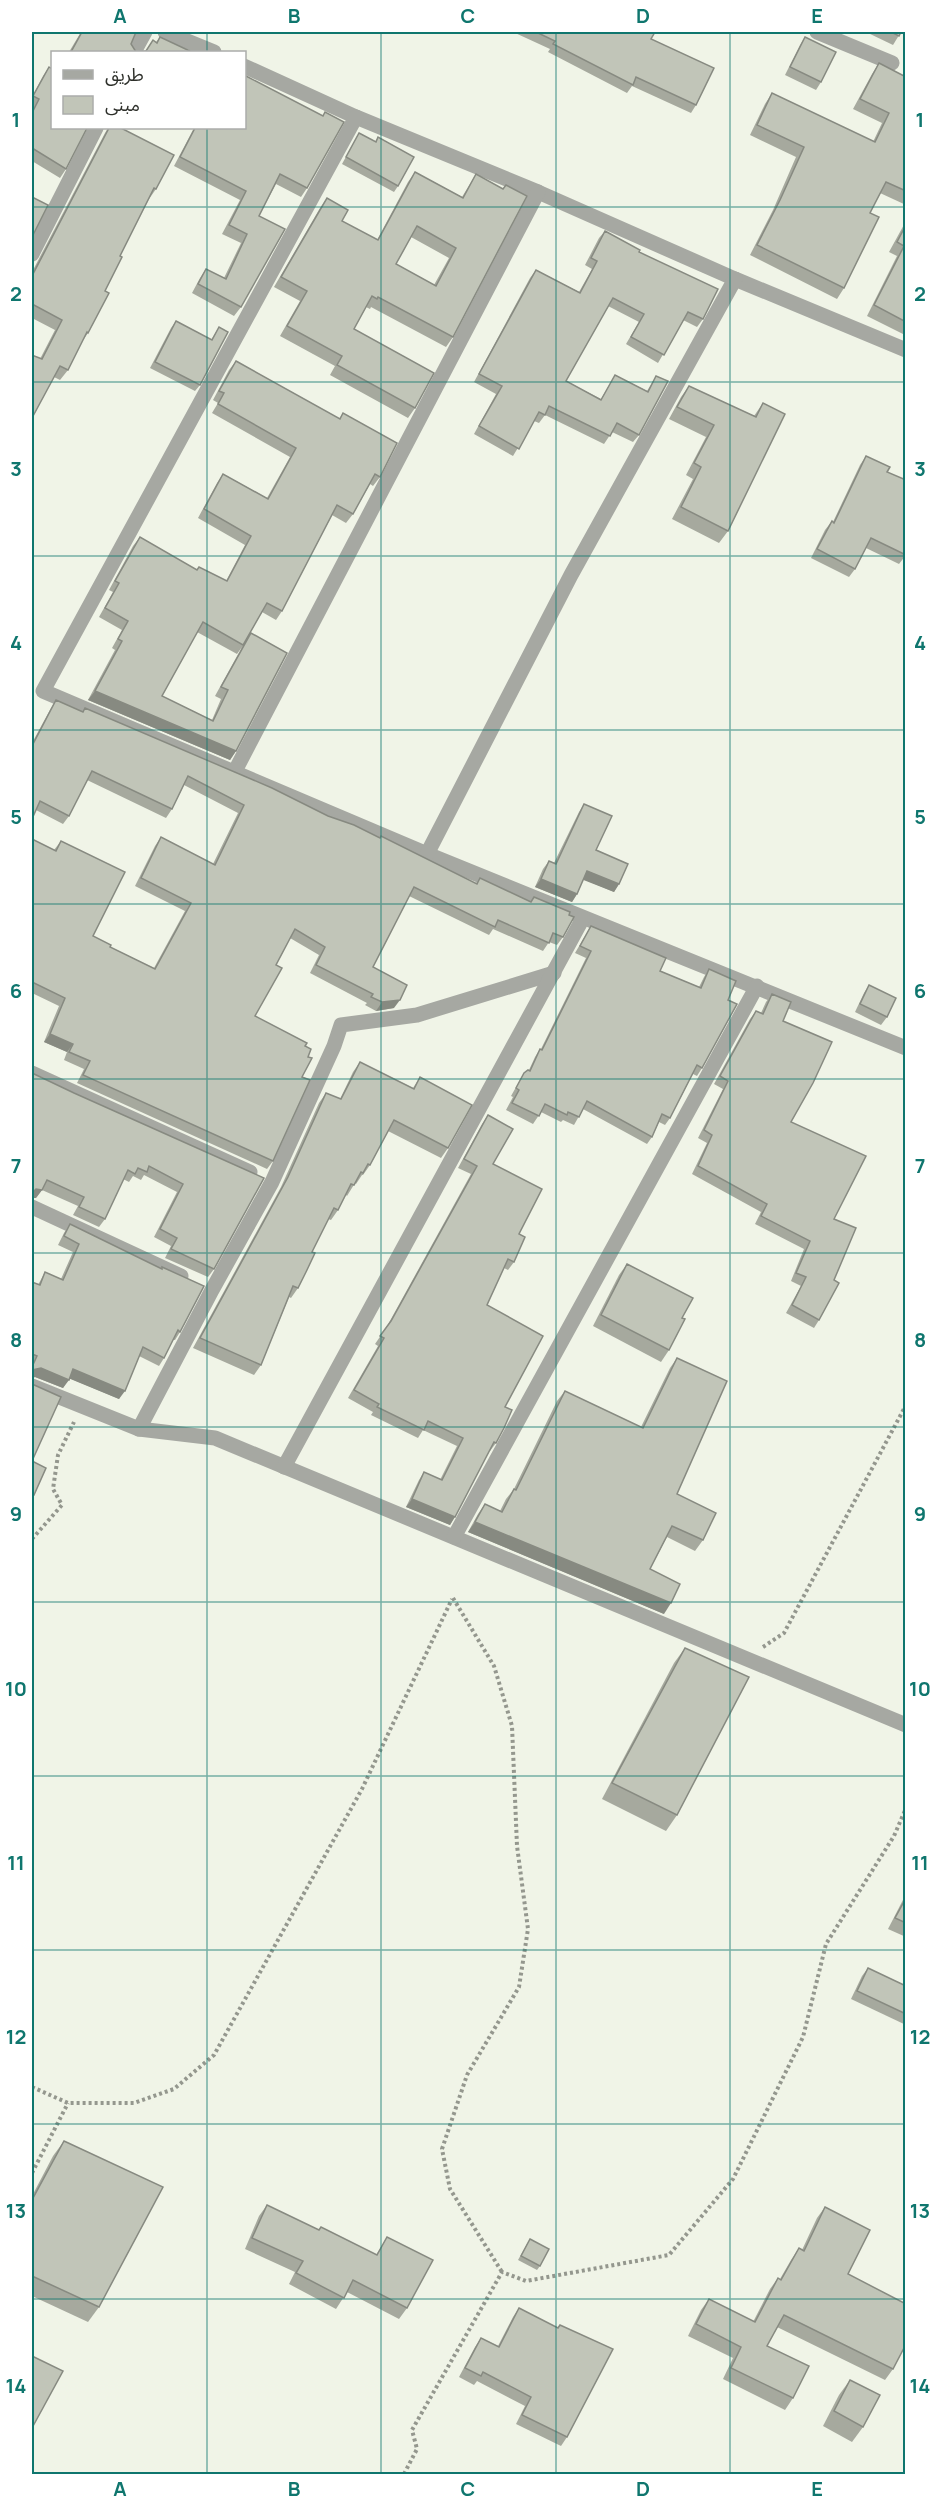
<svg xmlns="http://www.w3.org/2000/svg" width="937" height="2506" viewBox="0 0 937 2506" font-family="Manrope,'Noto Sans Arabic',sans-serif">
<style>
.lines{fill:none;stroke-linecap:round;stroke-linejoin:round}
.path{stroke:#94978e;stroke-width:4;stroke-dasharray:3 3;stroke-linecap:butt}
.minor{stroke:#a6a8a2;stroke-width:15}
.wall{fill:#a6a99e;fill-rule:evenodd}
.shaded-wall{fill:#878a81}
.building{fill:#c1c5b8;stroke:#878a81;stroke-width:1.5;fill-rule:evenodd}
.grid{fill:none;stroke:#0f766e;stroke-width:1.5;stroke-opacity:0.55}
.neatline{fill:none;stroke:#0f766e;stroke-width:2}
.grid-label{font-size:20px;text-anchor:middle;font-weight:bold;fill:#0f766e}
</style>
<rect width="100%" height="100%" fill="#f0f4e7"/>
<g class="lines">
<g class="path">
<path d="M32,1539l30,-34 -9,-16 5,-34 16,-33"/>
<path d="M453,1598l41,68 18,60 5,120 11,83 -9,58 -52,88 -25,74 8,40 52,83"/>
<path d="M763,1647l21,-14 122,-228"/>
<path d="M32,2087l36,16h66l40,-14 40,-34 148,-266 90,-190"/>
<path d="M32,2173l36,-70"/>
<path d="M404,2474l13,-25 -5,-19 90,-158 24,9 143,-26 64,-76 70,-142 23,-93 68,-108 12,-28"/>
</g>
<g class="minor">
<path d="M165,32l49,20"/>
<path d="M817,32l75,31"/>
<path d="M134,52l11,-20"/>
<path d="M244,66l112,51 182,75 197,87 171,71"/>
<path d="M356,117l-313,574 384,163 479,194"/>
<path d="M32,254l64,-126"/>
<path d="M235,771l303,-579"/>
<path d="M427,854l144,-279 164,-296"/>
<path d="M32,1073l218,99"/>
<path d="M32,1207l149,69"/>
<path d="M32,1386l107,43 76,9 691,287"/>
<path d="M139,1429l73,-139 60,-108 62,-136 7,-21 76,-10 137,-42"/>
<path d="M284,1467l299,-549"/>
<path d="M454,1537l303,-551"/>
</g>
</g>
<g class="wall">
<path d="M81,32h55l-5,12 5,8 9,-1 11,-9 4,-5 32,15h-123z"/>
<path d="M513,32h142l-4,7 45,66 -5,8 -59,-27 -5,7 -79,-41 2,-3z"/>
<path d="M866,32h35l-8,13z"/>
<path d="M805,37l16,45 -5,8 -31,-15 15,-30z"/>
<path d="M879,63l27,14v128l-26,-12 -10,20 -26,75 -7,11 -87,-44 23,-45 23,-53 -46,-22 15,-31 7,-11 101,49 9,-19 -29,-14 19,-35z"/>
<path d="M49,67l17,102 -6,9 -28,-17v-50l1,-3h-1v-11l11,-21z"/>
<path d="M325,112l-18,76 -6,9 -25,-13 -17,32 -18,91 -7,9 -42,-23 8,-15 6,-9 18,9 17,-35 -19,-9 18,-34 -66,-34 20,-38h50l78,-12z"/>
<path d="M108,128h13l35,61 -7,10 -29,57 -15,35 -17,42 -7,10 -13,27 -8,10 -6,-3 -14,-18 15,-29 -23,-12v-46l73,-139z"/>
<path d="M359,133l16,9 3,-5 20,49 -4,6 -52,-28z"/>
<path d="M415,172l47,25 14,-23 27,15 3,-4 -53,152 -7,10 -75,-40 -1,2 -4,-2 -12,22 61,79 -7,10 -78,-43 5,-9 -55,-30 20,-35 -26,-14 46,-79 7,-10 15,23 35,19 31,-58zM411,237l38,21 -15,27 -38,-21z"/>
<path d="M906,221l-1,114 -38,-19 30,-60 -8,-4z"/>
<path d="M605,231l34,21 64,67 -6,8 -14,-7 -25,43 -32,-19 13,-22 -31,-16 -42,75 35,18 14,-24 32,16 9,-15 -17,59 -6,7 -21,-10 -8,12 -59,-29 -6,8 -5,-2 -21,35 -39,-22 22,-40 -22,-12 56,-104 6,-8 43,22 13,-23 -7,-4 14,-27z"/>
<path d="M176,321l35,19 8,-13 -19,58 -5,6 -45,-23 21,-40z"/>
<path d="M236,361l103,58 4,-6 37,64 -7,9 -3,-2 -17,30 -7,9 -14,-8 -50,96 -6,9 -14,-8 -16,28 -10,111 -6,9 -142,-60 27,-50 -3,-2 10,-18 -23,-13 14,-25 -4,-2 24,-44 7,-9 57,33 29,11 19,-36 -47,-27 19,-35 6,-9 44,24 23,-41 -78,-44 6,-10 -5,-3 16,-30zM197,632l40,22 5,-7 -27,49 6,3 -9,21 -50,-24z"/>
<path d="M689,386l65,30 9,-13 -35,128 -9,12 -47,-24 21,-40 -7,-4 20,-38 -37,-18 12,-22z"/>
<path d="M866,456l21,16 19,83 -7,9 -33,-16 -11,21 -6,8 -38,-19 14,-28 7,-9 1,1 27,-57z"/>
<path d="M56,700l26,12 3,-4 243,108 52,22 96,45 4,-5 83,59 -6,8 -8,-3 -6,9 -50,-22 -4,6 -80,-39 -36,71 21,41 -18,3 -11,-6 2,-2 -57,-30 9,-18 -29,-17 -14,27 -21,51 50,30 3,11 -6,20 -29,84 -6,8 -190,-86 7,-14 -20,-9 3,-8 -23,-10 15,-36 -27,-13v-154l22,11 7,-9 32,95 17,11 44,21 31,-57 -50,-25 20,-40 6,-9 52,27 25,-51 -54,-28 -12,24 -6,9 -79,-38 -18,36 -6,8 -27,-14 -4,9v-76l19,-35z"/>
<path d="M584,804l12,46 23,34 -5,8 -31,-13 -6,15 -5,8 -37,-15 8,-18 6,-8 5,2 25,-51z"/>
<path d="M591,926l69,45 39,16 5,-10 5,-8 19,31 -26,68 -5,8 -4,-2 -23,44 -5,7 -6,-3 -7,15 -5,7 -64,-35 -9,16 -11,-5 -2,2 -20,-10 -8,12 -27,-14 7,-13 -2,-1 13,-23 5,-3 6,-13 5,-8h1l45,-91 -11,-5z"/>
<path d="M869,985l18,32 -6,8 -26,-13 9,-19z"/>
<path d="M772,994l11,27 8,101 43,97v61l-15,40 -5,8 -28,-15 15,-27 -10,-5 13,-32 -49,-25 6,-12 -69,-38 15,-31 -9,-5 25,-49 -9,-5 36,-65 6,-8 5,2 5,-11z"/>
<path d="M360,1062l53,26 7,-11 28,71 -7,10 -53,-27 -18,34 -7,10h-1l-6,9 -1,-1 -8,13 -1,-1 -8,15 -7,10 -3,-1 -16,33 -14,36 -7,10 -2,-1 -28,68 -7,10 -61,-27 88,-161 38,-84 7,-10 14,6 13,-27z"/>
<path d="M74,1093l190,85 -50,91 -6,8 -43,-19 6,-12 -17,-9 23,-45 -33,-17 -3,5 -8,-4 -4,6 -6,-3 -18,40 -6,8 -26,-12 5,-9 -36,-16 -6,8z"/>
<path d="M488,1115l5,49 26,70 -5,28 -6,8 -4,-2 -17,37 18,102 -9,36 -6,8h-1l-39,74 -44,-18 13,-27 5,-8 16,8 17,-34 -34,-16 -5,8 -47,-23 2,-3 -25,-14 30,-52 -3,-2 11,-16 85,-154 -13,-6 24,-44z"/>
<path d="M70,1224l110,108 -5,8h-2l-9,18 -5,8 -20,-10 -20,43 -50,-21 -6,10 -28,-11 -3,1v-96l6,3 7,-13 16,7 12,-27 -15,-7 6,-12z"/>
<path d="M627,1264l55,54 -13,32 -8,12 -68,-36 26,-51z"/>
<path d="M677,1358v136l26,46 -8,11 -28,-14 -17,32 14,45 -196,-82 10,-18 7,-10 15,7 6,-12 8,-10 43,-88 8,-10 76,36 29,-59z"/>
<path d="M685,1648l-8,167 -11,16 -64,-32 72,-136z"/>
<path d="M906,1894v43l-18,-8z"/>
<path d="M868,1968l38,18v39l-55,-26 11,-23z"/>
<path d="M64,2141l35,166 -11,15 -56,-26v-100l21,-40z"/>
<path d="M267,2205l51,25 58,25 11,-18 20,71 -8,11 -52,-27 -11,17 -47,-25 6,-12 -50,-23 14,-33z"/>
<path d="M825,2207l23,67 45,95 -8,11 -108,-53 -10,19 26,52 -8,12 -62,-31 10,-21 -45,-22 13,-26 8,-11 44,23 17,-33 8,-11 2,1 11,-19 8,-12 3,2 15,-32z"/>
<path d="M530,2239l10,27 -3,4 -19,-10z"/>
<path d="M519,2308l38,20 3,-3 7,112 -6,9 -45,-22 9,-18 -48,-25 -3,4 -15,-8 16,-30 6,-9 17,8 15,-29z"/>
<path d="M850,2380l13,47 -11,15 -29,-16 16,-31z"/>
</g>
<g class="shaded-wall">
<path d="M95,691l141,60 -6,9 -142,-60z"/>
<path d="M587,871l32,13 -5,8 -33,-13z"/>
<path d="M541,879l36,15 -5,8 -37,-15z"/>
<path d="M400,1000l-6,8 -18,3 6,-9z"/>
<path d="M50,1034l23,10 -6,8 -23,-10z"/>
<path d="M36,1189l6,1 -6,8h-4v-5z"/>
<path d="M41,1368l28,12 -6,8 -28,-11 -3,1v-8z"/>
<path d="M73,1369l52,22 -6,8 -51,-21z"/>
<path d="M412,1499l43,18 -5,8 -44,-18z"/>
<path d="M475,1522l196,81 -7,11 -196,-82z"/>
</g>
<g class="building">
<path d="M82,32h54l-5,12 5,8 10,-1 7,-11 4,3 3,-6 32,15h-121z"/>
<path d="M536,32h119l-4,7 63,29 -18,37 -60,-28 -3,8 -80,-41 2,-3z"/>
<path d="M891,32h10l-2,4z"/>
<path d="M805,37l31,15 -15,30 -31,-15z"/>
<path d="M879,63l27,14v114l-20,-9 -16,31 9,4 -35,71 -87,-43 23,-45 24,-53 -47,-22 15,-32 103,49 14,-29 -29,-14z"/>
<path d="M49,67l3,2v59h35l-21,41 -34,-21v-35l7,-14 -6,-3z"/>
<path d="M244,75l79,41 2,-4 19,10 -37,66 -27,-14 -21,42 26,13 -44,78 -43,-23 8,-15 20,10 21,-45 -18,-9 17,-34 -66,-34 15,-29h49z"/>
<path d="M109,128h12l53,27 -18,34 -2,-1 -34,68 2,1 -17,34 4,2 -21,40 -1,-1 -19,38 -8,-4 -28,52v-63l10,4 20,-39 -30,-16v-28z"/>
<path d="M359,133l17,9 2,-5 36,20 -16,29 -52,-29z"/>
<path d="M415,172l48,26 13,-24 27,15 3,-4 21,11 -74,141 -75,-40 -1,2 -5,-3 -18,33 80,44 -19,35 -78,-43 5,-9 -55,-30 20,-35 -26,-14 46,-79 21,12 -6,11 36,19zM417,226l39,22 -20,38 -40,-22z"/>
<path d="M32,197l16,8 -16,32z"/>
<path d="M906,225v97l-32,-17 30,-59 -7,-4z"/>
<path d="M605,231l35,19 -1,2 79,37 -15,30 -15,-7 -24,43 -33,-18 13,-23 -31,-16 -47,83 35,19 14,-25 33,17 8,-16 12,5 -29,54 -22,-12 -7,13 -61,-30 -4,9 -6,-3 -20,37 -40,-23 23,-40 -23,-12 57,-104 44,23 17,-32 -6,-3z"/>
<path d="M176,321l36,19 7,-13 9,5 -28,53 -45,-23z"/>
<path d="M236,361l104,58 3,-6 54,30 -17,34 -5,-3 -22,40 -16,-9 -55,106 -15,-8 -24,42 -40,-23 -41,74 51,25 15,-31 -7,-3 30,-54 36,20 -51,98 -141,-60 27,-50 -4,-2 10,-18 -23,-13 14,-25 -4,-2 25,-44 57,33 2,-3 28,14 24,-45 -47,-27 19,-35 45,25 28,-51 -78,-44 6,-11 -5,-2z"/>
<path d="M689,386l67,31 7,-14 22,11 -57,117 -47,-24 20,-40 -7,-4 20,-38 -37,-18z"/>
<path d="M866,456l24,11 -3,5 19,8v75l-35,-17 -16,31 -38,-20 15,-28 2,2z"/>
<path d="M56,700l27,12 2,-4 187,80 56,28 26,9 26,13 1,-2 96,48 3,-6 51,24 3,-5 36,15 -1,3 5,2 -11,20 -10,-4 -4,10 -51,-23 -3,7 -81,-40 -41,80 34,18 -7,15 -18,2 -11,-5 2,-3 -57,-29 9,-18 -30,-18 -19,36 6,3 -27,48 52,27 -2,3 6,3 -3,8 4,1 -10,19 8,3 -37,81 -190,-86 7,-14 -21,-9 4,-8 -23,-10 15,-36 -33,-16v-143l24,12 5,-10 64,31 -32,64 18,9 -1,2 45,22 36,-66 -50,-25 20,-41 54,28 29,-60 -56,-29 -16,33 -80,-38 -23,45 -29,-15 -8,18v-73z"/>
<path d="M584,804l28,12 -16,34 32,14 -9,20 -32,-13 -10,23 -36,-15 8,-18 7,3z"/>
<path d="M591,926l75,32 -6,13 41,17 8,-19 27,12 -8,19 9,4 -35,64 -5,-3 -27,53 -8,-4 -10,23 -65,-36 -8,16 -11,-5 -1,3 -22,-11 -6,12 -27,-13 7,-13 -3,-2 8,-15 4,-3 2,1 10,-22 2,1 49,-99 -11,-5z"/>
<path d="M869,985l27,13 -9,19 -27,-13z"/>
<path d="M772,994l19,8 -8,19 49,21 -19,41 -22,39 75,34 -32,63 22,9 -22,52 5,3 -20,37 -27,-15 14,-28 -10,-4 14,-32 -49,-25 6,-12 -69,-38 14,-31 -8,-5 24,-49 -8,-5 36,-65 7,3z"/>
<path d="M360,1062l54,27 6,-12 52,28 -24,43 -54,-28 -24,45 -2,-1 -5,9 -2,-1 -7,13 -3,-1 -13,26 -4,-2 -22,44 3,1 -9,19 -8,16 -5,-2 -32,79 -61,-27 88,-161 38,-84 15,6z"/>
<path d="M32,1073l42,20 190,85 -50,91 -43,-20 6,-11 -17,-9 23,-45 -34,-18 -2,6 -9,-4 -3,6 -7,-4 -23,49 -26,-12 5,-10 -37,-17 -5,10 -6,-1 -4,4z"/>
<path d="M488,1115l25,14 -20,35 49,25 -23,45 6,3 -11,25 -6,-3 -21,46 56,31 -38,71 7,3 -8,18 -8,15 -2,-1 -39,75 -43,-18 12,-27 18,8 21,-42 -35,-17 -4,9 -47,-23 2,-3 -25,-14 30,-52 -4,-2 11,-15 86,-155 -13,-7z"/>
<path d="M70,1224l92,45v-2l42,19 -24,46 -2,-2 -14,28 -21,-11 -18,44 -52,-22 -4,11 -28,-12 -9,2v-3l5,-11 -5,-2v-72l8,3 5,-13 18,8 16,-36 -15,-8z"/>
<path d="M627,1264l66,34 -11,20 3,1 -16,31 -68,-35z"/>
<path d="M677,1358l50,23 -50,113 39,19 -13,27 -31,-14 -22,43 30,15 -9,19 -196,-81 10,-18 17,8 12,-23 2,1 49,-99 78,37z"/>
<path d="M32,1384l29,13 -29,64z"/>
<path d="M32,1461l14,7 -12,27 -2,-1z"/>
<path d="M685,1648l64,29 -72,138 -65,-32z"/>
<path d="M906,1898v25l-11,-5z"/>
<path d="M868,1968l38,18v28l-49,-23z"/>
<path d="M64,2141l99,46 -64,120 -67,-31v-76z"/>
<path d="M267,2205l52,25 2,-3 56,28 10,-18 46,23 -26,48 -54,-28 -9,18 -48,-25 7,-12 -51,-23z"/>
<path d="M825,2207l45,23 -22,44 58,30v40l-13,25 -109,-54 -17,31 42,20 -16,32 -62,-30 10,-21 -45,-23 13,-25 46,23 23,-44 3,2 18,-32 5,3z"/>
<path d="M530,2239l19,10 -9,17 -19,-10z"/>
<path d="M519,2308l39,20 2,-3 53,24 -46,88 -45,-22 9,-18 -48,-25 -2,4 -16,-8 16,-30 18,9z"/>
<path d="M32,2356l31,15 -31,57z"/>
<path d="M850,2380l30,15 -17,32 -29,-16z"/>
</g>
<path class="grid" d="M207,32v20M381,32v2442M556,32v2442M730,32v2442M207,128v2346M32,207h874M32,382h874M32,556h874M32,730h874M32,904h874M32,1079h874M32,1253h874M32,1427h874M32,1602h874M32,1776h874M32,1950h874M32,2124h874M32,2299h874"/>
<rect width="937" height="2506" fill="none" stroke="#ffffff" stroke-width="66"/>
<rect x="51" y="51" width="195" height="78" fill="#ffffff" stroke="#abacaa" stroke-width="1.5"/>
<rect x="63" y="70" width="30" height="9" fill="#a6a8a2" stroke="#abacaa" stroke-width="1.5"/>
<text x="105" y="81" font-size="18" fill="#2e302b">طريق</text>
<rect x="63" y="96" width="30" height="18" fill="#c1c5b8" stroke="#abacaa" stroke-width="1.5"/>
<text x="105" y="111" font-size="18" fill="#2e302b">مبنى</text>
<rect x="33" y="33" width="871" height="2440" class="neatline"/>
<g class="grid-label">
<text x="120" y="23">A</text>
<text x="294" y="23">B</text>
<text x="468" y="23">C</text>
<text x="643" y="23">D</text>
<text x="817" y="23">E</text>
<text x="16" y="127">1</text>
<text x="920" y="127">1</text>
<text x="16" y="301">2</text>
<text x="920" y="301">2</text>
<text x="16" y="476">3</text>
<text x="920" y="476">3</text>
<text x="16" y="650">4</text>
<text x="920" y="650">4</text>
<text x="16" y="824">5</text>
<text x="920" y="824">5</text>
<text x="16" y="998">6</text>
<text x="920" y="998">6</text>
<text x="16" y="1173">7</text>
<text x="920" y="1173">7</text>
<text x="16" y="1347">8</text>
<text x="920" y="1347">8</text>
<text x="16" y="1521">9</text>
<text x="920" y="1521">9</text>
<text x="16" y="1696">10</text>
<text x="920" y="1696">10</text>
<text x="16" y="1870">11</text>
<text x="920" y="1870">11</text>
<text x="16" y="2044">12</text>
<text x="920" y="2044">12</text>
<text x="16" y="2218">13</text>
<text x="920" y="2218">13</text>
<text x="16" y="2393">14</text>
<text x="920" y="2393">14</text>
<text x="120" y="2496">A</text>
<text x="294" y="2496">B</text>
<text x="468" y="2496">C</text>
<text x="643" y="2496">D</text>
<text x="817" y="2496">E</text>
</g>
</svg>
